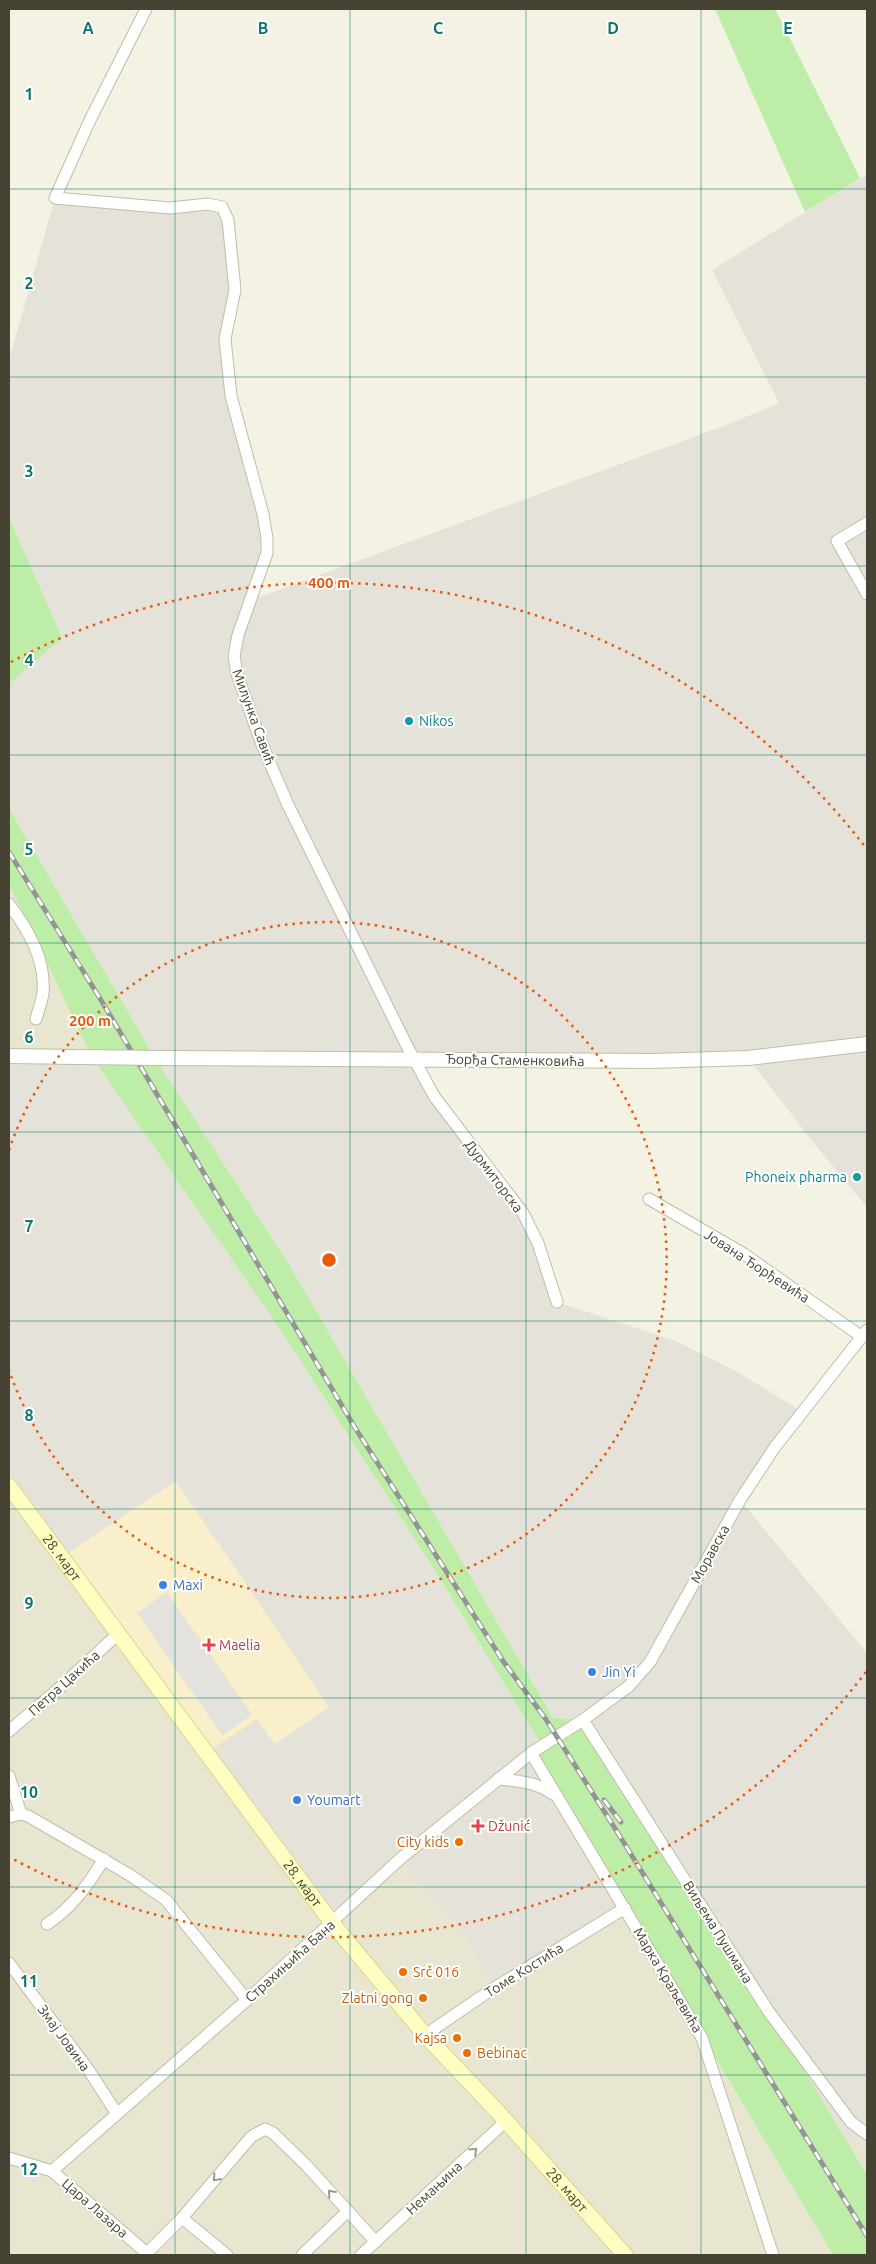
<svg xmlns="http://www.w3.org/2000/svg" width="876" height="2264" viewBox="0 0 876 2264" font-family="Ubuntu,sans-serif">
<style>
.residential{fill:#e8e6d1}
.commercial{fill:#f9f0cb}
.industrial{fill:#e5e3d9}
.green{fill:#bdeda7}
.parking{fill:#e4e2dc}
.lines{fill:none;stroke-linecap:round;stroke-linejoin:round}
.minor-casing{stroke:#c0bda5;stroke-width:13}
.tertiary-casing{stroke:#c0bda5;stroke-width:16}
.secondary-casing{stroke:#d8d68d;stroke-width:17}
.minor{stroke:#fff;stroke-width:11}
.tertiary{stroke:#fff;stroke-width:14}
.secondary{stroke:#fffec2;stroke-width:15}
.rail-casing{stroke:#949494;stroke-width:5}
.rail{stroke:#fff;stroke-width:3;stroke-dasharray:9;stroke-linecap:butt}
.tertiary-bridge-casing{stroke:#c0bda5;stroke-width:16;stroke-linecap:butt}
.tertiary-bridge{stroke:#fff;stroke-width:14}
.oneway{stroke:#99988f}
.grid{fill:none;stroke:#0f766e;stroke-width:1;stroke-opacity:0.55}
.ring{fill:none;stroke:#e8590c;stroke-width:2.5;stroke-dasharray:2.5 5}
.culture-dot{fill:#0f9aa8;stroke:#fff;stroke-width:2}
.shop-dot{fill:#3f7fe0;stroke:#fff;stroke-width:2}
.health-dot{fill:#e0444e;stroke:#fff;stroke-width:2}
.food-dot{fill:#e8710a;stroke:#fff;stroke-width:2}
.labels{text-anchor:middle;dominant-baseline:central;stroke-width:4;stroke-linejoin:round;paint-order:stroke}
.street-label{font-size:14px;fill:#464333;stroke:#fff}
.culture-label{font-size:14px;fill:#0d838f;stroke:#fff;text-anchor:start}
.shop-label{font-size:14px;fill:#366cbe;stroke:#fff;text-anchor:start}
.health-label{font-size:14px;fill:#be3a42;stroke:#fff;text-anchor:start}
.food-label{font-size:14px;fill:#c56008;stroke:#fff;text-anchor:end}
.grid-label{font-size:16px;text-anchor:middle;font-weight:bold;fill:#0f766e;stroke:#fff;stroke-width:4;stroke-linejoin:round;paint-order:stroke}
.centre{fill:#e8590c;stroke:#fff;stroke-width:2.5}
.ring-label{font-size:15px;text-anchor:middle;font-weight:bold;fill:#e8590c;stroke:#fff;stroke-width:4;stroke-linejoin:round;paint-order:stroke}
</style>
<rect width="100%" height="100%" fill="#f4f3e3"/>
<g class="residential">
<path d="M9,884l82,170 -82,2z"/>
<path d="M9,1486l391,373 55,63 40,63 130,-77 208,347h-824z"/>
<path d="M867,2132v43l-21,-32z"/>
</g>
<path class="commercial" d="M176,1480l154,227 -56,37 -17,-25 -49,33 -146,-195z"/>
<g class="industrial">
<path d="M867,174v1033l-51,-61 -68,-88 -334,1 109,154 34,89 119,39 58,29 69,42 -63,88 127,153v479l-21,11 -77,-131 -216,-294 -263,-452 -135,-208 -146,-250v-124l53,-46 -53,-121v-157l46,-162 167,9 11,47 -8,85 6,57 36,142 -16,62 478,-176 50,-21 -67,-133z"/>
<path d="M9,1056l83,1 8,10 180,262 159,248 105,170 81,161 -131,77 -39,-63 -55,-62 -68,63 -124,-171 49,-33 18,25 54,-37 -153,-226 -114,76 -53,-71z"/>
</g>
<g class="green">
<path d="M715,9h60l85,169 -55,34z"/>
<path d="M9,517l53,121 -53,46z"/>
<path d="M9,808l146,250 135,208 263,452 30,2 186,292 98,163v80h-34l-299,-501 9,-7 -104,-170 -159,-248 -188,-272 -83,-173z"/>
</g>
<path class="parking" d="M167,1592l85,123 -30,20 -85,-122z"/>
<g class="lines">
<defs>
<g id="minor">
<path d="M146,9l-56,111 -35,78 115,10 38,-4 14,3 6,13 7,70 -10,49 6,57 32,118 4,24v15l-29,82 -4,21 3,18 24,68 27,63 119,241 27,50 89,117 15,30 19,59"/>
<path d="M867,523l-30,18 30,53"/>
<path d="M9,904c19,26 37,55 34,89 -1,8 -5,18 -7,26"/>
<path d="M649,1199l95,55 118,83"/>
<path d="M583,1720l186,292 82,110 16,12"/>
<path d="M9,1731l47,-40 63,-58"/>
<path d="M531,1753l171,285 71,217"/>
<path d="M9,1776l12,38"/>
<path d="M498,1779c20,2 38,3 55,15"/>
<path d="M9,1817l12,-3 7,2 102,59 36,25 81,100"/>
<path d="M47,1924c25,-16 41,-39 57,-65"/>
<path d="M9,1963l81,109 27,42"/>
<path d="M425,2035l66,-45 134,-82"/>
<path d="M9,2158l43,13 97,84"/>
<path d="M52,2171l195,-171 153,-141 131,-106 52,-33 46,-34 21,-24 90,-162 35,-53 92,-117"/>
<path d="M182,2218l45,37"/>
<path d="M147,2253l35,-35 69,-81 14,-8 8,4 33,32 70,77"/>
<path d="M302,2255l46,-44"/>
<path d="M361,2255l145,-134"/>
</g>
<g id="tertiary">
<path d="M9,1056l69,1"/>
<path d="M161,1058l490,3 97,-3 119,-14"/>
</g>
<g id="secondary">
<path id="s1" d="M9,1486l323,437 93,112 72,76 128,144"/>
</g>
</defs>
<use href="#minor" class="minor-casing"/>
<use href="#tertiary" class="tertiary-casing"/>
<use href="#secondary" class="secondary-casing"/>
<use href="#minor" class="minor"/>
<use href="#tertiary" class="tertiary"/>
<use href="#secondary" class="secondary"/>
<defs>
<g id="rail">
<path d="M9,852l92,148 253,426 149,235 42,57 71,112 251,406"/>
<path d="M604,1800l17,22"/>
</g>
</defs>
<use href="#rail" class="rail-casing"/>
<use href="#rail" class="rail"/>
<defs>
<path id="tertiary-bridge" d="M78,1057l83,1"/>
</defs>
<use href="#tertiary-bridge" class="tertiary-bridge-casing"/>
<use href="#tertiary-bridge" class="tertiary-bridge"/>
</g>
<defs><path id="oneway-chevron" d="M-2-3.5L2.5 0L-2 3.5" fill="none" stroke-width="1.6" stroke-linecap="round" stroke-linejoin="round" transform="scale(1.25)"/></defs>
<g class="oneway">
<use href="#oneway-chevron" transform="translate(474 2151) rotate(-43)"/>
<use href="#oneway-chevron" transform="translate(216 2178) rotate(131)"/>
<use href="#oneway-chevron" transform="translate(331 2193) rotate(-132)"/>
</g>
<path class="grid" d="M175,9v2246M350,9v2246M526,9v2246M701,9v2246M9,189h858M9,377h858M9,566h858M9,755h858M9,943h858M9,1132h858M9,1321h858M9,1509h858M9,1698h858M9,1887h858M9,2075h858"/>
<g class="ring">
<path d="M9 1150A338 338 0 1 1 9 1370"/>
<path d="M866 1672A677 677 0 0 1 11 1858M11 662A677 677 0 0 1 866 848"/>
</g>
<g class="culture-dot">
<circle cx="409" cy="721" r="5"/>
<circle cx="857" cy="1177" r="5"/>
</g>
<g class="shop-dot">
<circle cx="163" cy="1585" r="5"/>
<circle cx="592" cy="1672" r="5"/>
<circle cx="297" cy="1800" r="5"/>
</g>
<g class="health-dot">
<path d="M206.5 1637.5h5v5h5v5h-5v5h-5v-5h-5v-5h5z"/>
<path d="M475.5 1818.5h5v5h5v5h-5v5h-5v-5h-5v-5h5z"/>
</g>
<g class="food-dot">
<circle cx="459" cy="1842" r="5"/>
<circle cx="403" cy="1972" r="5"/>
<circle cx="423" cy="1998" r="5"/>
<circle cx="457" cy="2038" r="5"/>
<circle cx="467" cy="2053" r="5"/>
</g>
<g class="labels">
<g class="street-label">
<text transform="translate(254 717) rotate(70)">Милунка Савић</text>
<text transform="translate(515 1060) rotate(1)">Ђорђа Стаменковића</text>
<text transform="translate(494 1176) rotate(53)">Дурмиторска</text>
<text transform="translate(757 1266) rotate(33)">Јована Ђорђевића</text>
<text transform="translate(710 1554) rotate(-61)">Моравска</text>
<text stroke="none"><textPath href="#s1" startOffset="89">28. март</textPath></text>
<text transform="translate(64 1683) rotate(-42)">Петра Цакића</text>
<text stroke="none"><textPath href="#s1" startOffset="494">28. март</textPath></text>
<text transform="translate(718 1932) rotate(58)">Виљема Пушмана</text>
<text transform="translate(290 1961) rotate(-42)">Страхињића Бана</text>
<text transform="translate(524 1970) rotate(-32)">Томе Костића</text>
<text transform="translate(668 1980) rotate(59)">Марка Краљевића</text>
<text transform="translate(64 2038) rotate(54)">Змај Јовина</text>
<text transform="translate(434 2188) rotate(-43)">Немањина</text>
<text stroke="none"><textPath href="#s1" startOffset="899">28. март</textPath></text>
<text transform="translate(95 2208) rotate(41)">Цара Лазара</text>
</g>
<g class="culture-label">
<text x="419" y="721">Nikos</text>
<text x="847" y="1177" text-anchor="end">Phoneix pharma</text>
</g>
<g class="shop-label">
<text x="173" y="1585">Maxi</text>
<text x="602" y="1672">Jin Yi</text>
<text x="307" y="1800">Youmart</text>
</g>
<g class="health-label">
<text x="219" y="1645">Maelia</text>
<text x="488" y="1826">Džunić</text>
</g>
<g class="food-label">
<text x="449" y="1842">City kids</text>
<text x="413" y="1972" text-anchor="start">Srč 016</text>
<text x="413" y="1998">Zlatni gong</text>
<text x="447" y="2038">Kajsa</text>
<text x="477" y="2053" text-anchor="start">Bebinac</text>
</g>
</g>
<g class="grid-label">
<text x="88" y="34">A</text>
<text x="263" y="34">B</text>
<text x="438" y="34">C</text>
<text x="613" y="34">D</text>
<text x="788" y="34">E</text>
<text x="29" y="100">1</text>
<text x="29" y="289">2</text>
<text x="29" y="477">3</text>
<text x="29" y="666">4</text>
<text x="29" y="855">5</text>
<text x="29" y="1043">6</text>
<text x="29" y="1232">7</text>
<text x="29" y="1421">8</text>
<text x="29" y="1609">9</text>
<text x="29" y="1798">10</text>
<text x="29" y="1987">11</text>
<text x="29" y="2175">12</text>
</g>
<circle cx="329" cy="1260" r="8" class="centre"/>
<g class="ring-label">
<text x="329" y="588">400 m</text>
<text x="90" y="1026">200 m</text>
</g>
<rect width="876" height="2264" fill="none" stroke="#464333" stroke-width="20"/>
</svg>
